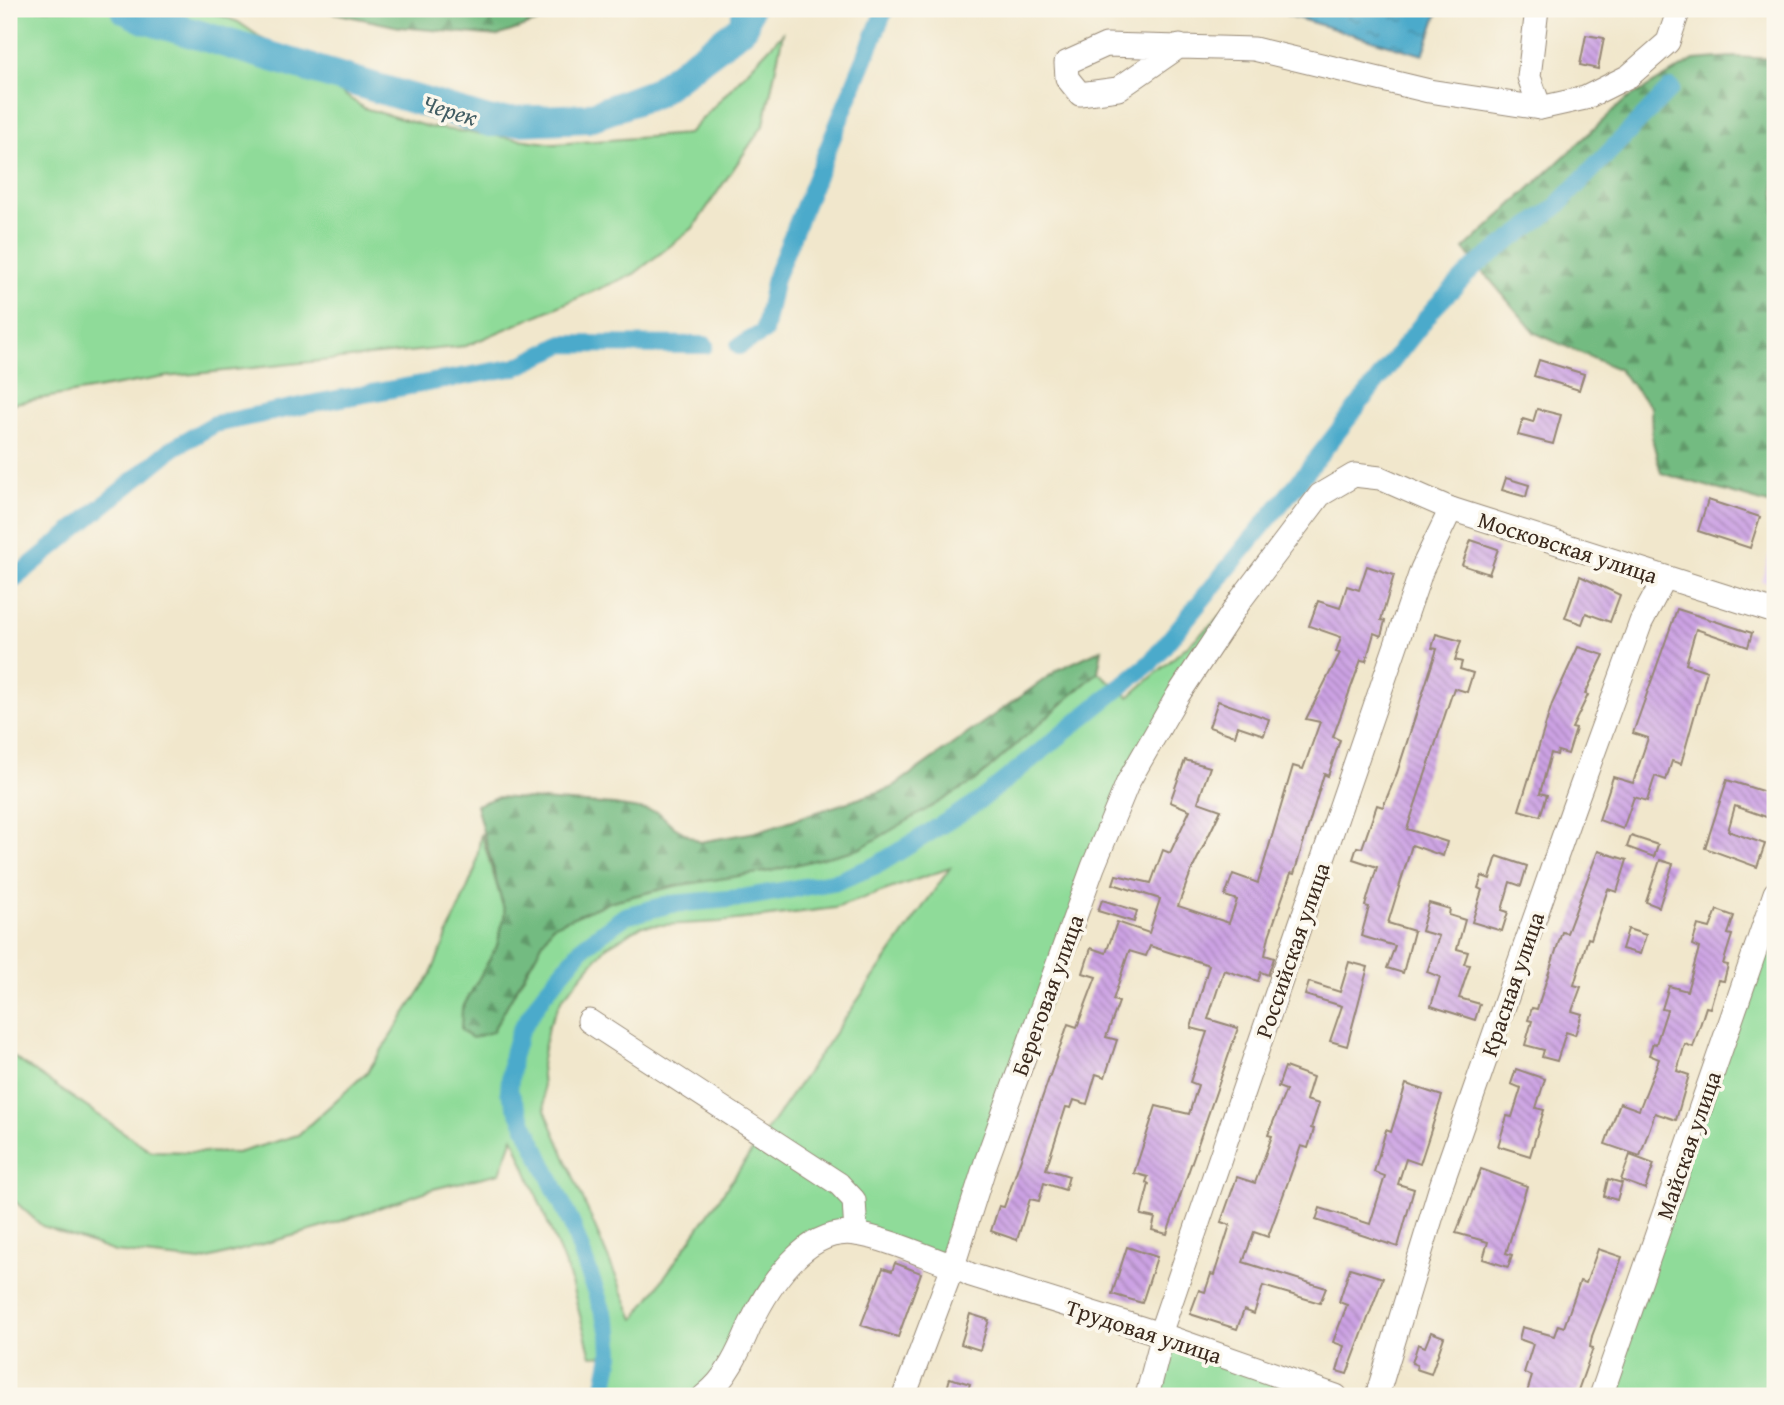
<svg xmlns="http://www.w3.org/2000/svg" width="1784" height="1405" viewBox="0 0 1784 1405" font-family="'Gentium Book Plus',serif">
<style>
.built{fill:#e6d2f0}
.green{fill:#8fdb99;stroke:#65825c;stroke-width:2;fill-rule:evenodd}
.forest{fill:url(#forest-firs);stroke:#577250;stroke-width:2}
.water{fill:url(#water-ripples);stroke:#446a74;stroke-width:2}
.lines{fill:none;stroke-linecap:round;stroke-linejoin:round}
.canal{stroke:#4caacb;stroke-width:18}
.river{stroke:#4caacb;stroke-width:30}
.building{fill:url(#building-back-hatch)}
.minor-casing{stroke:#968875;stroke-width:25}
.minor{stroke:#fff;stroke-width:23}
.labels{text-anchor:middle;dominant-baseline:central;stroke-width:7;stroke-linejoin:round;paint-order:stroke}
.street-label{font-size:23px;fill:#3b2a1e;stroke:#fbf7ec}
.water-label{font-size:24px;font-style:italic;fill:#425d63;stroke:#fbf7ec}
</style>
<defs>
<pattern id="forest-firs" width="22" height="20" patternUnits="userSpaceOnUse" patternTransform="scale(1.75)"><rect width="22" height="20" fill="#73bb81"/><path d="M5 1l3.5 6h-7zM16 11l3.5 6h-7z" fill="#609869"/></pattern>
<pattern id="water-ripples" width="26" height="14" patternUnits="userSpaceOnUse" patternTransform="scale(1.75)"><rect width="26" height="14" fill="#4caacb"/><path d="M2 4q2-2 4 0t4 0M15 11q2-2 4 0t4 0" fill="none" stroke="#408ba4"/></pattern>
<pattern id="building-back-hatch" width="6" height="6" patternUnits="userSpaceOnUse" patternTransform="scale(1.75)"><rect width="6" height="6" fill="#cca2e4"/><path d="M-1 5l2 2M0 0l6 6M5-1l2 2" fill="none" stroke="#a784b8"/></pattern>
</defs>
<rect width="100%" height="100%" fill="#fbf7ec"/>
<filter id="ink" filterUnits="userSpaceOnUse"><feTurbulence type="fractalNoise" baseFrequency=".0143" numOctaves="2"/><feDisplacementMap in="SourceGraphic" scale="14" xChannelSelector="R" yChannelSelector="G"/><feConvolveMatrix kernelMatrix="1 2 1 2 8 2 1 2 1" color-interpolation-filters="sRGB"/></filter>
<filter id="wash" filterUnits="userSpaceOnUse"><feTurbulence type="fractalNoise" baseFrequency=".00686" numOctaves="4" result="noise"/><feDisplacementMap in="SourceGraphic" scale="28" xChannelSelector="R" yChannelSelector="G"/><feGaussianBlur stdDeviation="1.57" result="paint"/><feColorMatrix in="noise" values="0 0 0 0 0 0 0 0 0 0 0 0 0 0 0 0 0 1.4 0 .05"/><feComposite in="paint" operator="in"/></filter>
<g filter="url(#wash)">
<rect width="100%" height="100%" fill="#f1e7cc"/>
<path class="built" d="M1775,536v49l-14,-4z"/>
<g class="green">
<path d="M9,9h194l35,13 126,86 65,19 126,17 133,-10 95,-101 -19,91 -71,104 -59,46 -168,72 -301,31 -156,27z"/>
<path d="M1242,598l-114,184 -175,484 -96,-32 -46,12 -107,150h-101l8,-41 -20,1 -22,-81 -56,-138 -13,36 -67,16 -112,39 -120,33 -86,-9 -73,-26 -33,-30v-142l142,97 86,2 61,-18 70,-64 63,-97 44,-104 6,-37 24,80 -8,33 -35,63 30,23 60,-106 60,-25 63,-15 300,-105 123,-109 31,25zM950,868l-315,451h-1l-89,-209 -4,-45 7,-38 14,-28 44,-52 36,-21 78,-4 115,-14z"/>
<path d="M1775,898v498h-168z"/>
<path d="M1160,1346l176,50h-189z"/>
</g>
<g class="forest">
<path d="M316,9h260l-79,27 -98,-9z"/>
<path d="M1733,57l42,2v447l-114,-33 -9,-35 -1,-31 -33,-38 -83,-36 -71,-84 160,-148 70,-41z"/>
<path d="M1102,649l-4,23 -123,109 -116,68 -88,22 -96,15 -63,15 -60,25 -60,106 -20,6 -11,-8 1,-21 35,-63 8,-33 -29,-108 21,-8 117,8 44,7 16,15 26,15 56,-10 135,-44 168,-119z"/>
</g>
<path class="water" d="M1281,9h158l-16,46 -136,-40z"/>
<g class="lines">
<g class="canal">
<path d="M739,346l25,-14 11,-54 110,-269"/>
<path d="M9,583l164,-135 42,-24 105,-22 197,-35 46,-23 142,1"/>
<path d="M603,1396l8,-41 -1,-23 -38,-107 -63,-134 3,-34 8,-26 23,-36 41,-49 41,-30 46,-12 70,-6 97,-17 41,-17 99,-62 172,-139 147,-179 137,-176 41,-42 80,-58 116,-120"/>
</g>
<path class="river" d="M125,9l20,10 346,103 96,-4 68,-25 88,-66 5,-18"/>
</g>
<g id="blocks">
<g class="building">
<path d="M1586,35l18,3 -6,31 -18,-4z"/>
<path d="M1539,360l45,14 -5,16 -45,-14z"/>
<path d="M1537,409l24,6 -8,29 -35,-9 5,-16 10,3z"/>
<path d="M1506,478l23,7 -3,12 -24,-7z"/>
<path d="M1708,500l52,17 -10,31 -52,-17z"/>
<path d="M1471,540l27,9 -9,25 -27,-9z"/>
<path d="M1367,566l27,9 -13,45 4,1 -4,15 -7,-3 -8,28 -5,-1 -28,77 7,3 -12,36 -4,-2 -30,100 -3,-1 -22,63 -4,19 9,3 -6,17 -7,-3 -3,9 -34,-11 -16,49 30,9 -71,206 -15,-4 3,-12 -14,-3 8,-31 -3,-2 2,-5 -14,-4 22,-67 33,8 9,-29 -8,-3 17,-50 -16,-4 18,-63 -59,-19 -4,10 -17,-5 -16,49 6,2 -13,35 11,3 -12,37 -9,-3 -9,30 -13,-4 -3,8 -5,-1 -20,62 23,7 -4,14 -21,-7 -5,18 -9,-2 -13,41 -26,-9 8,-25 5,1 64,-183 9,3 19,-50 -13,-4 8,-25 15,5 11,-31 32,11 11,-34 -47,-15 3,-9 35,8 12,-33 7,3 20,-43 -20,-8 15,-42 25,7 -12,35 23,8 -30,62 -13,34 51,17 8,-23 -12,-4 8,-22 25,9 35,-117 10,3 17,-47 -14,-3 34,-66 -4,-1 5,-15 -32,-11 9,-25 22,7 7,-22 12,4z"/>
<path d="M1580,576l40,19 -10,27 -24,-9 -4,11 -17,-6z"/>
<path d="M1677,609l75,24 -4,14 -52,-18 -10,35 21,7 -26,93 -9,-3 -6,19 -11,-4 -8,25 -13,-4 -11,32 -24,-9 14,-43 20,6 15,-45 -15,-5z"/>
<path d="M1436,634l25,7 -6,19 7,2 -2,7 13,4 -6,19 -13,-4 -47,141 40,13 -4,14 -31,-11 -24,78 26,8 -11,42 -16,-5 8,-22 -34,-10 8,-29 -4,-1 12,-39 -24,-8 4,-12 5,1 15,-43 6,2 14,-34 40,-124 -5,-1z"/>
<path d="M1578,647l26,8 -19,39 3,1 -16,33 4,1 -8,25 -10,-3 -1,4 -6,-2 -11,40 7,2 -7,21 -21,-6 33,-106z"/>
<path d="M1218,701l51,18 -5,16 -26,-9 -3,10 -26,-9z"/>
<path d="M1727,780l48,15v25l-40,-14 -7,25 37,13 -8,23 -52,-19z"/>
<path d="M1631,836l27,9 -4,12 -27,-10z"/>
<path d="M1598,851l29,9 -10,32 -9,-3 -17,50 -3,-1 -14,47 7,2 -9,24 10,3 -7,21 -9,-3 -9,29 -15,-4 2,-7 -19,-5 7,-24 -4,-1 4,-12 5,1 25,-77 5,1z"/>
<path d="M1497,856l30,10 -6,20 -11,-4 -8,28 6,2 -6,19 -30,-9 10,-32 -4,-2 4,-12 8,3z"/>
<path d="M1660,860l13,4 -14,43 -13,-5z"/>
<path d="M1102,900l35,11 -3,11 -36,-11z"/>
<path d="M1429,903l21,6 -1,6 16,5 -8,29 11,3 -4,12 6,1 -11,33 21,6 -5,16 -44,-14 9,-29 -13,-5 12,-36 -18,-5z"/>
<path d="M1717,910l17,6 -6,18 4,1 -9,29 5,1 -4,16 -6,-1 -8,28 -4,-1 -13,40 -8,-3 -8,27 12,4 -13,45 -21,-7 -15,43 -35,-12 15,-41 19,7 20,-51 -10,-4 4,-12 3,1 11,-34 -5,-1 7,-23 18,5 12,-43 -7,-3 6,-20 12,3z"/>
<path d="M1628,929l18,6 -6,19 -18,-5z"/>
<path d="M1349,962l19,5 -21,79 -17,-5 12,-35 -37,-11 4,-13 31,10z"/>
<path d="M1285,1067l28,10 -7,23 13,4 -8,24 3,1 -6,19 -7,-2 -33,91 -14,-5 -11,30 83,26 -6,15 -57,-17 -9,28 -10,-4 -7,19 -47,-15 9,-24 6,2 6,-18 3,1 16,-50 -9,-3 16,-45 18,6 17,-47 -4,-1 18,-45 -8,-3z"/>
<path d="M1516,1069l29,10 -9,29 8,2 -14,46 -32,-10 9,-30 5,1 9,-29 -10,-4z"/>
<path d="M1406,1084l36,12 -22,68 -14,-5 -8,25 16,5 -16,58 -82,-27 4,-12 50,16 15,-48 -11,-4 12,-42 5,2z"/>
<path d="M1630,1155l24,9 -9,25 -24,-9z"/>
<path d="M1481,1169l46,17 -21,67 6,2 -4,12 -25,-8 5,-17 -32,-9z"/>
<path d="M1608,1179l14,4 -5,17 -13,-4z"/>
<path d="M1127,1247l30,10 -15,46 -30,-9z"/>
<path d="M1598,1249l24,8 -30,79 -2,11 3,1 -17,48h-50l6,-20 -8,-3 9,-29 -14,-5 3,-12 32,9 4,-11 6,2 16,-46 6,2z"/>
<path d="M895,1263l26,10 -23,64 -37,-12 22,-57 9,3z"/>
<path d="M1350,1268l33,10 -36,96 -10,-3 7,-25 -11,-4 14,-37 -8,-3z"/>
<path d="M970,1314l19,6 -9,30 -19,-6z"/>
<path d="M1431,1332l13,5 -13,37 -15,-5 1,-4 -5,-2 6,-19 7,3z"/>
<path d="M950,1378l20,6 -4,12h-21z"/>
</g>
</g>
</g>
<g filter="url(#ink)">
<use href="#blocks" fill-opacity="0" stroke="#968875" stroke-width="2"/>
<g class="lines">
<defs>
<g id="minor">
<path d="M1537,9l-8,68 11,31"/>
<path d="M1180,46l-62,43 -38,5 -13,-16 -1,-15 40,-18 148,4 175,42 111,17 45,-10 44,-22 39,-34 11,-33"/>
<path d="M589,1021l250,163 15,16 2,34"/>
<path d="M704,1396c23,-17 35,-45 46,-71 18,-38 56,-99 106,-91 32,5 66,21 97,32l33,-104 107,-295 35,-85 50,-87 64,-97 78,-103 34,-20 26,3 71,31 324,103"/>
<path d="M904,1396l49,-130 18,9 189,59 176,62"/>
<path d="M1147,1396l13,-50v-12l262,-765 29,-60"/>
<path d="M1377,1396l64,-210 132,-377 68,-187 23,-43"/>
<path d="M1601,1396l174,-503"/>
</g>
</defs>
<use href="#minor" class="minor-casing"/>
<use href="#minor" class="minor"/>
</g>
</g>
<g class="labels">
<g class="street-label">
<text transform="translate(1568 547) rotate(18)">Московская улица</text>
<text transform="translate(1292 950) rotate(-71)">Российская улица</text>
<text transform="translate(1512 984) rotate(-71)">Красная улица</text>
<text transform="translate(1047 995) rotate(-70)">Береговая улица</text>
<text transform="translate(1688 1145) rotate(-71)">Майская улица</text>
<text transform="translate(1144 1331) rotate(18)">Трудовая улица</text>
</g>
<g class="water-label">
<text transform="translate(450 110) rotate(17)">Черек</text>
</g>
</g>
<rect width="1784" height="1405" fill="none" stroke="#fbf7ec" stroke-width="35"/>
</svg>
